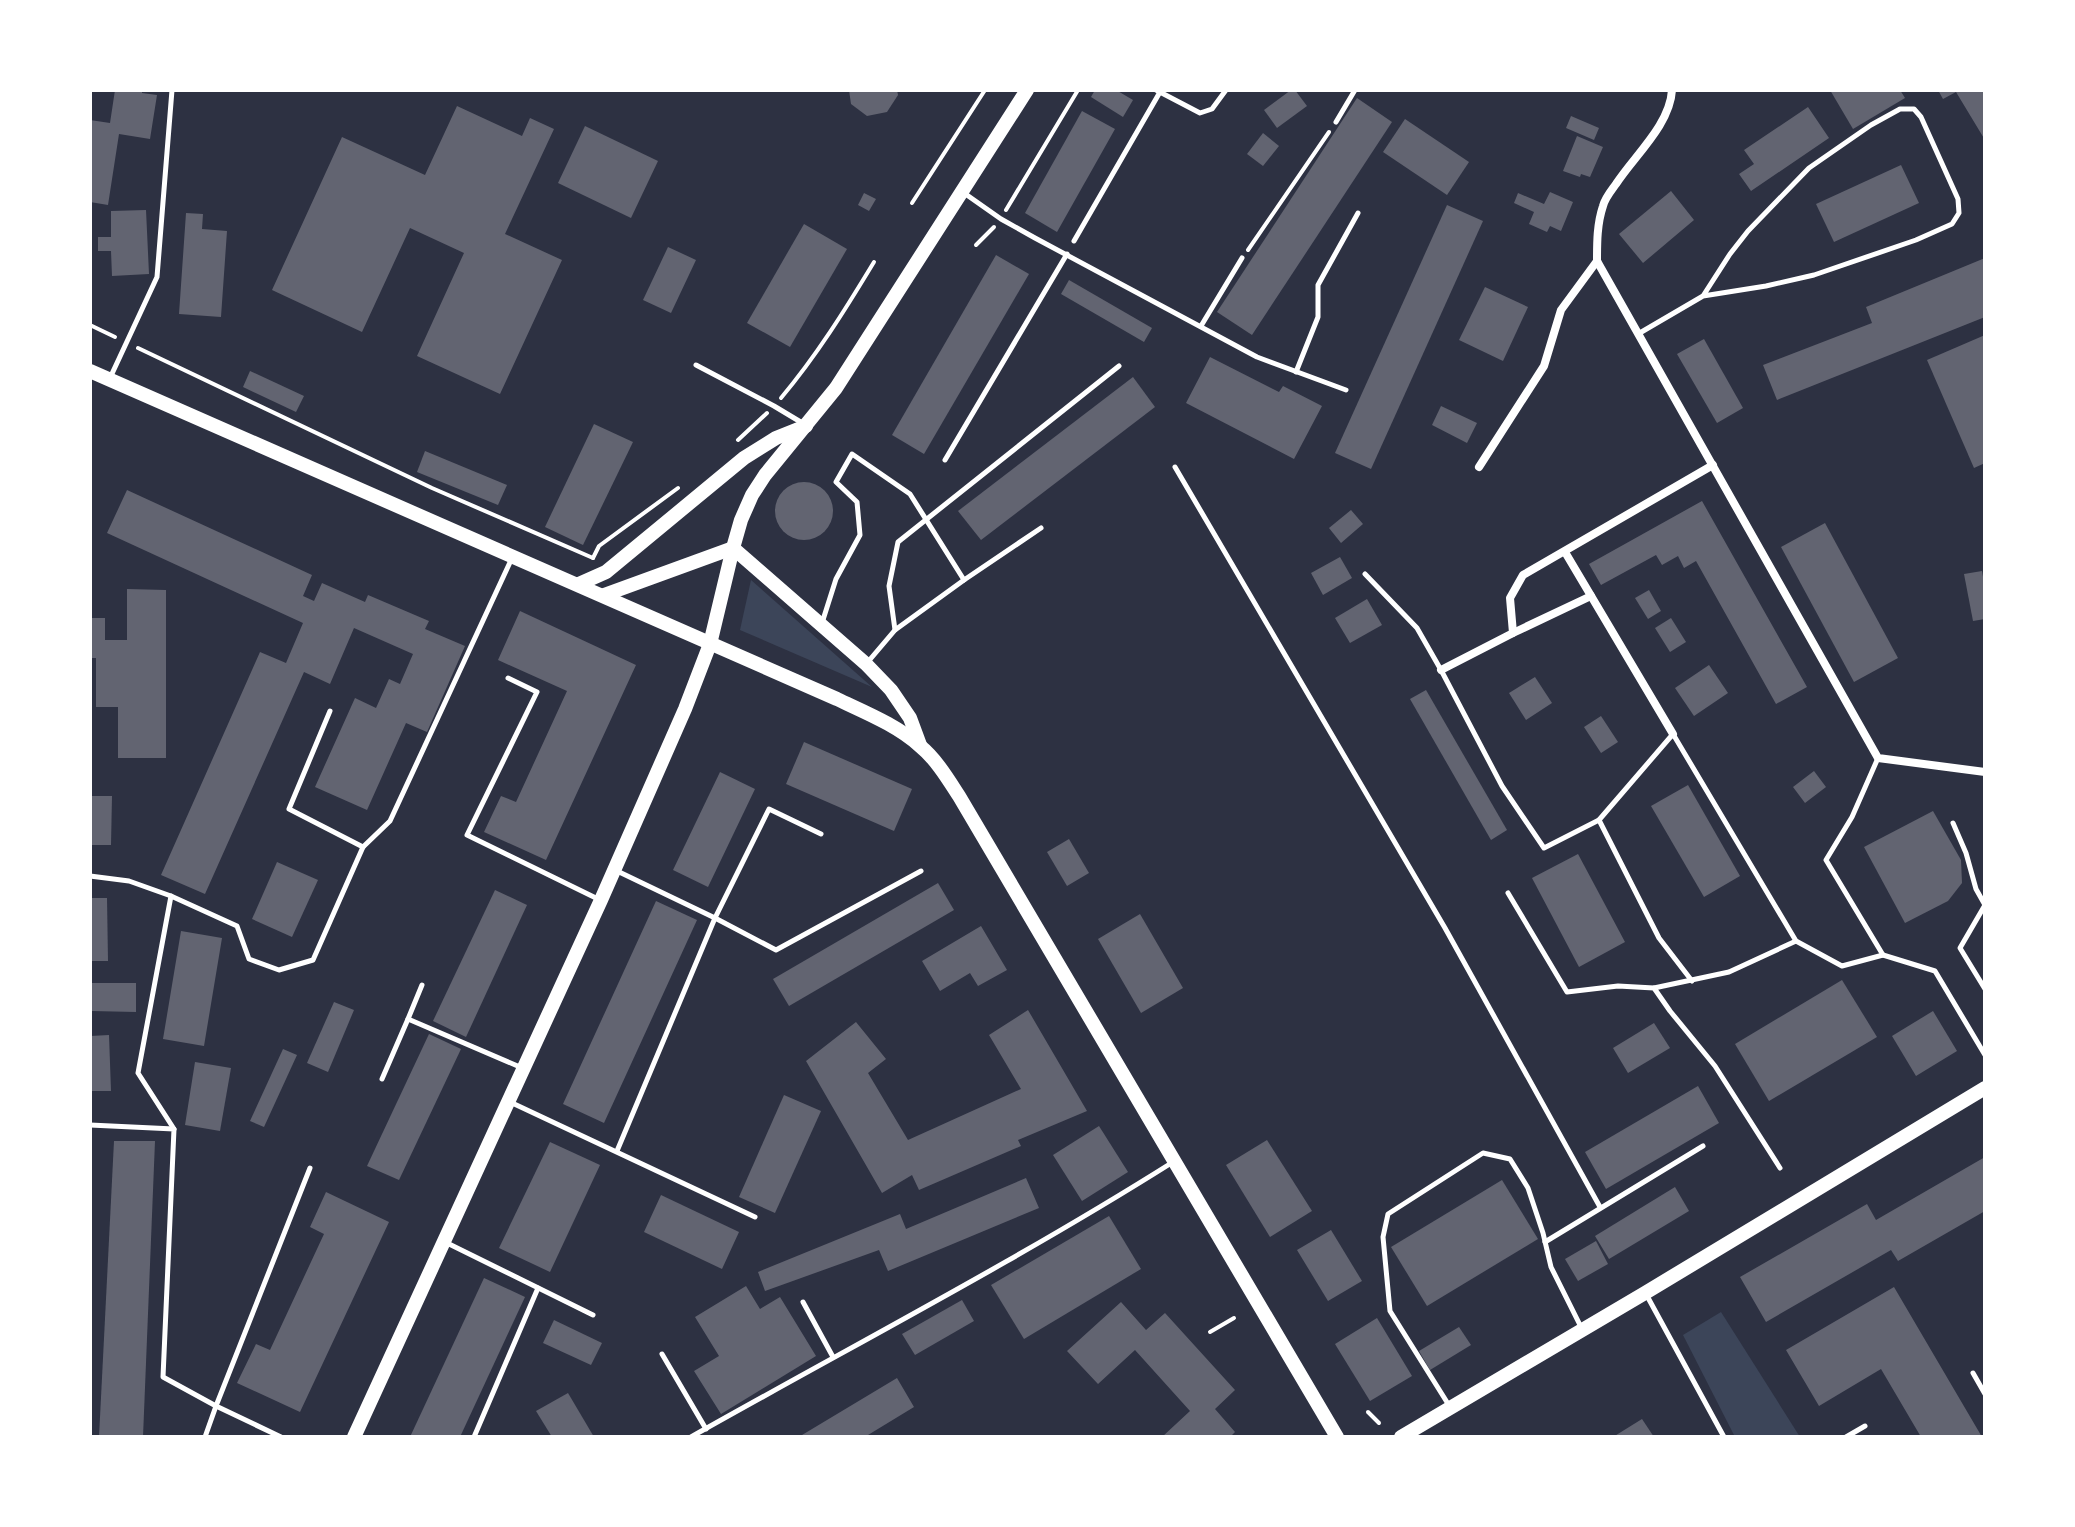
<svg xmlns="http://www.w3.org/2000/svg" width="2075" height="1527" viewBox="0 0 2075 1527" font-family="'Fira Sans',sans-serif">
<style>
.green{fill:#3c4559}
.building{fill:#626471}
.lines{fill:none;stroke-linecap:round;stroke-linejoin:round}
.path{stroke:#fff;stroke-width:4}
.service{stroke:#fff;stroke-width:5}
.minor{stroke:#fff;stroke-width:8}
.secondary{stroke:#fff;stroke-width:14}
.primary{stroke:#fff;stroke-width:14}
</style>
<rect width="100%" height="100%" fill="#2d3142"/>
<g class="green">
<path d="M751,580l121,107 -132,-57z"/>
<path d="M1721,1312l79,125h-65l-52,-102z"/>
</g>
<g class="building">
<path d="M115,90h27v3l15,2 -7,44 -31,-5 -11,71 -18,-3v-82l20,3z"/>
<path d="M849,90h48l1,5 -11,17 -20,4 -16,-12z"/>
<path d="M1095,90h21l17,10 -10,17 -32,-20z"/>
<path d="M1291,90h4l12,16 -30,22 -13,-18z"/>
<path d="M1830,90h70l5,8 -52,31z"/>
<path d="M1938,90h47v50l-29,-48 -13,7z"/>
<path d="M1357,98l35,24 -140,213 -35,-23z"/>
<path d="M457,106l65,30 8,-18 24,11 -49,105 57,26 -62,134 -83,-38 47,-103 -54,-25 -48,104 -90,-42 70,-153 83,38z"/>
<path d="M1808,107l21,31 -78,53 -12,-17 15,-10 -10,-14z"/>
<path d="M1082,111l33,18 -58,103 -32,-19z"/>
<path d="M1571,116l28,12 -5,12 -28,-12z"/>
<path d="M1405,119l64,43 -22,33 -64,-43z"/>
<path d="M585,126l73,35 -27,57 -73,-35z"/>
<path d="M1263,133l16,13 -16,20 -16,-12z"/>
<path d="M1577,136l26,11 -13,30 -9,-3 -1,3 -17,-6z"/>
<path d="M1901,165l18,38 -85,39 -18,-38z"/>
<path d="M1671,191l23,29 -51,43 -24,-29z"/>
<path d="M1550,192l23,10 -12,29 -11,-5 -3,6 -18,-8 5,-12 -20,-9 4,-10 26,11z"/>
<path d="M864,193l12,6 -7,12 -11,-6z"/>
<path d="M1447,205l36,16 -112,248 -36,-16z"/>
<path d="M146,210l3,64 -37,2 -1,-25h-13v-14h13v-26z"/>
<path d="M186,213l17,1 -1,15 25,2 -6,86 -42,-3z"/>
<path d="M804,224l43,25 -57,98 -43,-24z"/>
<path d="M668,247l28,13 -25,53 -28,-13z"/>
<path d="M996,255l33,19 -105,180 -32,-19z"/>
<path d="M1985,258v59l-208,83 -14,-35 109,-42 -6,-16z"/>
<path d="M1069,280l83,48 -8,14 -83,-48z"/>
<path d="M1485,287l43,20 -25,54 -44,-21z"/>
<path d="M1985,335v128l-11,5 -47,-108z"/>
<path d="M1704,339l39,69 -26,15 -40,-69z"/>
<path d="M1210,357l69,35 4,-6 39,20 -28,53 -108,-56z"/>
<path d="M250,371l54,25 -8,16 -53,-25z"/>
<path d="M1133,377l22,30 -174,133 -23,-29z"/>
<path d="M1441,406l36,17 -10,20 -35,-18z"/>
<path d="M594,424l39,18 -50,103 -38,-18z"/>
<path d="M425,451l82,34 -9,20 -81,-33z"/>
<circle cx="804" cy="511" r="29"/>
<path d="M127,490l185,85 -9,21 11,5 8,-18 43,19 3,-7 61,26 -4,8 40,17 -38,86 -21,-9 -39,87 -52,-23 40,-89 21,10 13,-29 11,5 13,-30 -59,-26 -24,56 -26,-12 -99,222 -44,-19 99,-223 26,11 17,-40 -196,-90z"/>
<path d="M1702,501l105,186 -31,17 -80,-143 -12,7 -6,-12 -16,9 -6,-10 -55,30 -12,-21z"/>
<path d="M1351,510l12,14 -22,19 -12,-15z"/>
<path d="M1825,523l73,135 -44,24 -73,-135z"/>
<path d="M1340,557l12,21 -29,17 -12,-22z"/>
<path d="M1982,571l3,17v31l-12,2 -9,-47z"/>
<path d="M127,589l39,1v168h-48v-51h-22v-49h-6v-40h15v22h22z"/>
<path d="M1649,590l12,21 -13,8 -13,-21z"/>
<path d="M1367,599l15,26 -32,18 -15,-25z"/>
<path d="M520,611l116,54 -90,195 -62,-28 17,-36 15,6 51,-111 -69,-31z"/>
<path d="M1671,618l15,24 -16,10 -15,-24z"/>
<path d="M1709,665l19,28 -34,23 -19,-28z"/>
<path d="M1535,677l17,26 -26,17 -17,-27z"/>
<path d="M1426,690l81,140 -16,10 -81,-141z"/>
<path d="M1601,716l17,26 -17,11 -17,-26z"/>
<path d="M804,742l108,47 -18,42 -108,-47z"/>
<path d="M1814,771l12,16 -21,16 -12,-16z"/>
<path d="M720,772l35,17 -47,98 -35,-17z"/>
<path d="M1688,785l52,91 -36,21 -53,-91z"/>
<path d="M90,796h22l-1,49h-21z"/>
<path d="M1933,811l28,49 1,23 -14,18 -43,22 -41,-76z"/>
<path d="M1069,839l20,34 -22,13 -20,-34z"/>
<path d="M1578,854l47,88 -46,25 -47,-89z"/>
<path d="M277,862l41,18 -26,57 -40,-18z"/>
<path d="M938,883l16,27 -165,96 -16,-27z"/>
<path d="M495,890l32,15 -61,132 -33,-16z"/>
<path d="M90,898h17l1,63h-18z"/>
<path d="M656,901l41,19 -93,203 -41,-19z"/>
<path d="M1140,914l43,74 -42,25 -43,-74z"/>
<path d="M981,926l26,44 -29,16 -8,-13 -30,18 -18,-30z"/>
<path d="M181,931l41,7 -18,108 -41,-7z"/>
<path d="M1842,980l35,57 -108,64 -34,-57z"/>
<path d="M92,983h44v29l-45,-1z"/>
<path d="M334,1002l20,8 -26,62 -21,-9z"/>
<path d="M1028,1010l59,101 -69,29 3,6 -102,44 -7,-15 -30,18 -76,-132 50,-39 30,37 -18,14 40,67 113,-51 -32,-54z"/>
<path d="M1933,1011l24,40 -41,25 -24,-40z"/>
<path d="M1654,1023l16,25 -42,25 -15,-25z"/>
<path d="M429,1034l32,15 -62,131 -32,-14z"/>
<path d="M109,1035l2,56h-21v-55z"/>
<path d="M283,1049l14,6 -33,72 -14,-6z"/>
<path d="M195,1062l36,6 -11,63 -35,-6z"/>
<path d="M1698,1086l21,37 -113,66 -21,-37z"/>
<path d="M784,1095l37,16 -46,102 -36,-16z"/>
<path d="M1099,1126l29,46 -46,29 -29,-46z"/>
<path d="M1267,1140l45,71 -42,26 -44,-72z"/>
<path d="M114,1141h41l-12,296h-44z"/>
<path d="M550,1142l50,23 -50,107 -51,-24z"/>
<path d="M1985,1157v54l-87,50 -7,-11 -125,72 -26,-45 127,-73 9,16z"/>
<path d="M1026,1178l13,30 -151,63 -9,-21 -114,41 -7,-19 142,-58 6,15z"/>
<path d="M1502,1180l36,59 -111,67 -36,-59z"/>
<path d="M1675,1187l14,24 -80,48 -14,-23z"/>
<path d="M326,1192l63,30 -89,190 -63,-29 19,-39 14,6 54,-116 -14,-7z"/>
<path d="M661,1195l78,37 -17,37 -78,-37z"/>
<path d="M1109,1216l32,53 -117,70 -33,-54z"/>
<path d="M1331,1230l31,51 -34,20 -31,-51z"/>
<path d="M1596,1241l12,23 -30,17 -13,-22z"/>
<path d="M484,1278l41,19 -65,140h-50z"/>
<path d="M746,1286l14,23 20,-12 36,59 -95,58 -27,-43 25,-15 -24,-39z"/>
<path d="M1894,1287l88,150h-61l-40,-68 -62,37 -33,-56z"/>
<path d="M962,1300l12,21 -59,34 -13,-21z"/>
<path d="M1121,1302l25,28 19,-17 70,77 -20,19 20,23 -5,5h-68l28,-26 -55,-61 -37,34 -31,-33z"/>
<path d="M1377,1318l35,58 -42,25 -35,-57z"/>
<path d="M554,1320l48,23 -11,22 -48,-22z"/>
<path d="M1459,1327l12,18 -41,25 -11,-19z"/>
<path d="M897,1378l17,29 -46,28 1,2h-66l-1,-2z"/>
<path d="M568,1393l26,44h-42l-16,-26z"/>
<path d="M1642,1419l12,18h-41z"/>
</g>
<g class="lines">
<g class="path">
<path d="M912,203l73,-113"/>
<path d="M1006,210l72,-120"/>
<path d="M976,245l18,-18"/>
<path d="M1248,250l81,-118"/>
<path d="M90,325l25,12"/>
<path d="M138,348l294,140 161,70"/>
<path d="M781,398c36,-43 64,-88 93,-136"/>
<path d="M738,440l29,-27"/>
<path d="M593,558l6,-12 79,-58"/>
<path d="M1210,1332l24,-14"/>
<path d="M1368,1412l11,11"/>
</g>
<g class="service">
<path d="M1156,90l44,23 12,-4 14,-19"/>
<path d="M1336,122l19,-32"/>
<path d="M964,193l37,26 34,19 222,119 89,33"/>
<path d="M1074,241l86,-149"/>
<path d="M1201,326l41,-68"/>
<path d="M1638,334l65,-38 27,-42 18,-23 61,-63 62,-43 29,-16h14l7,8 37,82 1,14 -7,11 -36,16 -102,35 -48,11 -63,10"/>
<path d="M696,365l78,41 30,18"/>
<path d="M1296,372l22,-55v-32l40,-72"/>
<path d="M110,378l47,-101 15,-187"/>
<path d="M945,460l122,-206"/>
<path d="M1175,467l270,461 155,279"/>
<path d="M1365,574l52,54 24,42 61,116 42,62 55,-28 74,-86 123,207 46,25 41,-11 52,16 50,84"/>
<path d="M822,623l14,-44 24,-44 -3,-33 -21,-20 16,-28 58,40 54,86"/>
<path d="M895,630l-6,-44 9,-44 221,-176"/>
<path d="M867,663l28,-33 69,-50 77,-52"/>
<path d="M508,678l29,14 -70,143 133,65"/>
<path d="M330,711l-41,98 74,38"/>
<path d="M1878,758l-26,59 -26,43 57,95"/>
<path d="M1599,820l60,118 33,43"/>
<path d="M1953,823l13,30 10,36 9,16"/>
<path d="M821,834l-52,-25 -54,109 61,32 145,-79"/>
<path d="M615,870l100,48 -98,233"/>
<path d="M90,876l39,5 42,15 66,30 12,33 30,11 34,-10 50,-113 27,-26 122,-263"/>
<path d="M1508,893l59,99 51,-6 36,2 16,23 45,55 65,102"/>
<path d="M171,896l-33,177 36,56"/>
<path d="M1985,905l-25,43 25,41"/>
<path d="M1654,988l75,-16 67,-31"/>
<path d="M408,1019l14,-34"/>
<path d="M382,1079l26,-60 112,48"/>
<path d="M510,1102l245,115"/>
<path d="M90,1125l84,4 -11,248 53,29 -11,31"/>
<path d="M445,1242l148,73"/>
<path d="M1545,1242l158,-96"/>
<path d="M1646,1294l78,143"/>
<path d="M803,1302l30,55"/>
<path d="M662,1354l44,75"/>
<path d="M1973,1373l12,21"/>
<path d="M1450,1407l-60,-96 -7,-74 5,-23 95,-61 27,6 18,29 15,45 8,34 31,62"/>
<path d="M281,1437l-65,-31 94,-238"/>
<path d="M474,1437l64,-149"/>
<path d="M691,1437c161,-91 325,-176 482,-275"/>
<path d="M1846,1437l19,-11"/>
</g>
<g class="minor">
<path d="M1672,90c-2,35 -38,66 -56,94 -5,7 -11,14 -13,22 -6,18 -6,36 -6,55l281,497 107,14"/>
<path d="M1479,467l65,-101 17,-56 36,-49"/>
<path d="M1565,552l108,182"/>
<path d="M1513,633l78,-37"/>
<path d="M1441,670l72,-37 -3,-35 13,-23 190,-110"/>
</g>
<g class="secondary">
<path d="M90,371l747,328c27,13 60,26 83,47 16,13 28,33 39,50l378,641"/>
<path d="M579,584l27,-12 138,-114 32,-20 30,-12"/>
<path d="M604,595l129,-47 133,116 25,26 19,28 10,27"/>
<path d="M1401,1437l244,-144 340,-205"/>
</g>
<path class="primary" d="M354,1437l247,-537 84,-191 25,-65 23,-96 8,-28 11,-25 13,-20 71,-87 191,-298"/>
</g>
<rect width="2075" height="1527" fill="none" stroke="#ffffff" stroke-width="184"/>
</svg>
